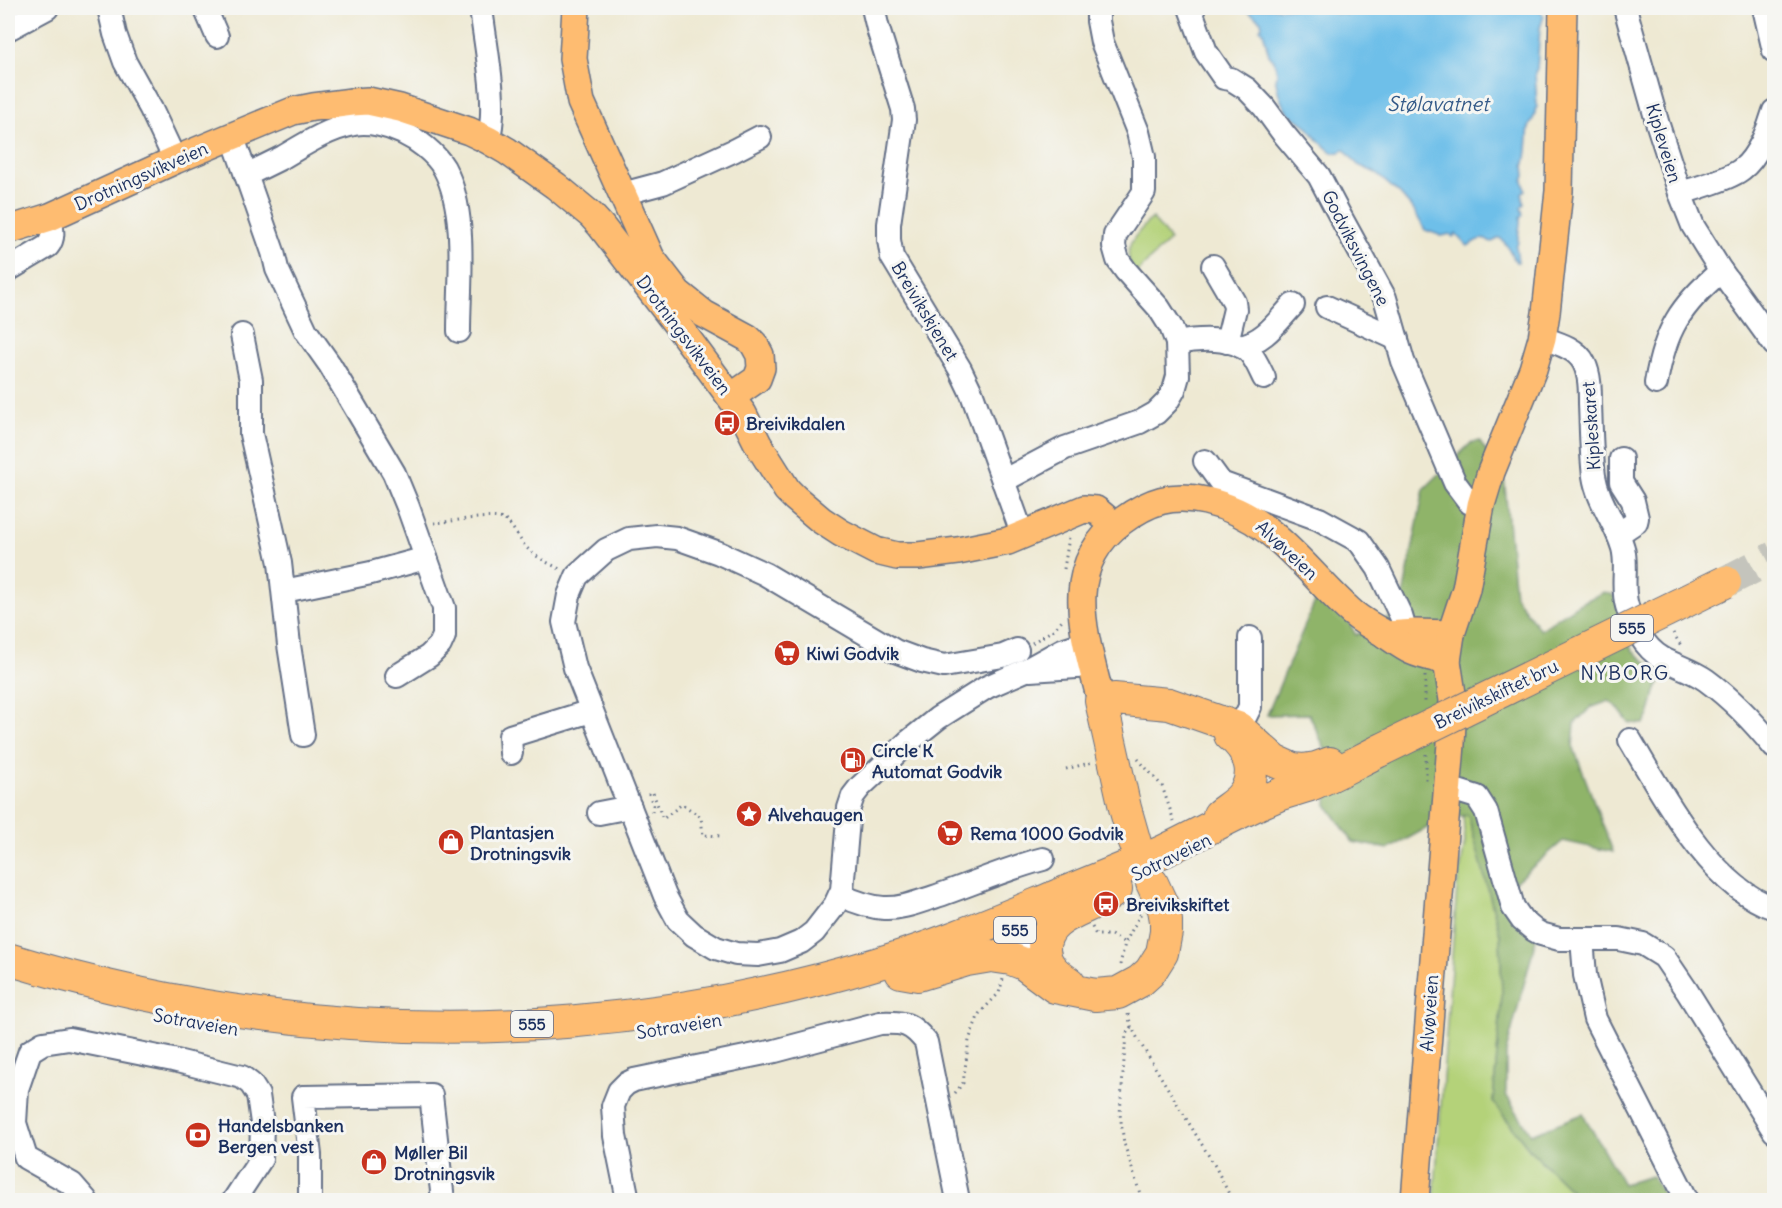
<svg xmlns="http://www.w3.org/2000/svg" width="1782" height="1208" viewBox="0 0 1782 1208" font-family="Delius,sans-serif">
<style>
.green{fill:#b4d279;stroke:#68806c;stroke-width:1.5}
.forest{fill:#8fb469;stroke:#557264;stroke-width:1.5}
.water{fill:#6ebfe9;stroke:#4477a4;stroke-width:1.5}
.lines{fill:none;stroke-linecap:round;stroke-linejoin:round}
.highway-tunnel{stroke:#c4c4bc;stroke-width:32;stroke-dasharray:32 16;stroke-linecap:butt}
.minor-casing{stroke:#657087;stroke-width:26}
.major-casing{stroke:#657087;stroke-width:30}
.highway-casing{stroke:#657087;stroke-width:34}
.path{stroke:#657087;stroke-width:3;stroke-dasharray:1.5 4.5;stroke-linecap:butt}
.minor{stroke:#fff;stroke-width:22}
.major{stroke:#febc71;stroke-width:27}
.highway{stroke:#febc71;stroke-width:32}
.highway-bridge-casing{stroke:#657087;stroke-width:34;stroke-linecap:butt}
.highway-bridge{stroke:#febc71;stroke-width:32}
.labels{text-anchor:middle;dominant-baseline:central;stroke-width:6;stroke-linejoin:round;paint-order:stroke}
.shield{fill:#f6f6f2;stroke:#5d6b8a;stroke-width:1.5}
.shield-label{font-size:16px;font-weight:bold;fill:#1b2f5e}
.street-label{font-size:18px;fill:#1b2f5e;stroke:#f6f6f2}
.poi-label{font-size:18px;font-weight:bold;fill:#1b2f5e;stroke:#f6f6f2;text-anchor:start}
.water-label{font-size:20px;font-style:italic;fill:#345a88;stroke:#f6f6f2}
.neighbourhood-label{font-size:20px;letter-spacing:1.5px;fill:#1b2f5e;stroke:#f6f6f2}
</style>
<rect width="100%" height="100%" fill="#f6f6f2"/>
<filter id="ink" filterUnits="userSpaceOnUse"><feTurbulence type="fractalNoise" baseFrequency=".0167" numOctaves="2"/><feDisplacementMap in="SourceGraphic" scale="12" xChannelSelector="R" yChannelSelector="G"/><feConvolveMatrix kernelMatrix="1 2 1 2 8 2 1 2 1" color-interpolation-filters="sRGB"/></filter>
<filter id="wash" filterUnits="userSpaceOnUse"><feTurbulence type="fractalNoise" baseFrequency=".008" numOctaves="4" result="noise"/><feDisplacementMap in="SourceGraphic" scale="24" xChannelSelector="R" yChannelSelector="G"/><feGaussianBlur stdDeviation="1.35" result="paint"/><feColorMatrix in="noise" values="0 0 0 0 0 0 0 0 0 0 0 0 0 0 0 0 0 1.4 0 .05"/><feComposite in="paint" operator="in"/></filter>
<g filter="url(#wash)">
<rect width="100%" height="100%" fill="#eee9d3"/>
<g class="green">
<path d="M1152,218l18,22 -34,33c-18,-23 -1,-38 16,-55z"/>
<path d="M1463,814l5,1 32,119 2,61 -9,107 38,49 50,49h-147l23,-312 8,-46z"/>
</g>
<path class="forest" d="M1479,441l25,35 11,120 25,34 39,-26 25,-12 9,3 3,5c5,25 6,46 29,61 8,5 18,7 26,12 -25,17 -12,30 -27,51l-15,-1 -12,-16 -8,-6 -19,7 -15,15 -2,23 40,106 -50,-11 -54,46 28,48 -31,117v43l25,39 52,-20 40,70 29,-8 14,24h-85l-50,-49 -38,-49 9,-107 -2,-61 -32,-119 -25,4 -54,30 -36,-7 -26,-37 2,-47 -20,-44 -42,1 49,-116 15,-8 25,44 44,-23 24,-123 47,-46z"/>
<path class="water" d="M1244,8h82l9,6 8,-1 3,2c4,-4 8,-3 12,-7h184l-2,3 4,5 -4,12 -3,41 -2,3 2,35 -2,3c1,8 -4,10 -6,18 -2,10 -1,29 -5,38l1,10 -2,4 2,10 -3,3 2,11 -3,3 2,8 -3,3c1,9 -3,16 -2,24l-2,4 2,16h-2c-7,-10 -6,-16 -16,-24l-8,4c-11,-5 -14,-3 -24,4l-12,-12 -3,3 -3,-3 -8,2 -17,-6 -12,-21 -13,-15 -26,-22 -16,-7 -14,-16 -3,3 -8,1c-11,-8 -16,-14 -24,-24 -4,-6 -13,-10 -19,-15 -10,-9 -12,-24 -15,-36l2,-3 -1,-10 -7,-10 -6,-24 -3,-2 2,-3 -1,-5z"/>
</g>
<g filter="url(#ink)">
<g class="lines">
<path class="highway-tunnel" d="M1725,582l49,-25"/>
<defs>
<g id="minor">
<path d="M109,8l6,26 10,28 26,47 24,51"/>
<path d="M205,8l12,28"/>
<path d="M481,8c4,36 18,99 7,132"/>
<path d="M873,8l5,21 25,80 1,11 -15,104v16l3,17 68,112 12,25 51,142"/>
<path d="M1190,8l16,44 18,26 7,1 16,10 17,18 19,26 36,43 20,38 46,84 18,63 52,122 15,20 11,2"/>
<path d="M1625,8l33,117 22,68 13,33 28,45 53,73"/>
<path d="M1764,8l10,43"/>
<path d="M8,29l39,-21"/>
<path d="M232,135l41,117 4,17 29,62 24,34 64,108 14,34 36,101v28l-4,9 -11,11 -32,20"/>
<path d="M246,175c13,-6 25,-12 37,-18 22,-13 45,-28 71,-33 15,-3 35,2 49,9 15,7 32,20 41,35 24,45 15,113 15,163"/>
<path d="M1680,193c15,-4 51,-15 62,-24 15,-11 27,-40 32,-58"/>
<path d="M622,194l41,-11 70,-32 27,-14"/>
<path d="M1213,266l21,36 1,7 -8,33"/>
<path d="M8,270l40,-24c7,-9 4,-18 2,-29"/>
<path d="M1327,307l70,32"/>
<path d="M242,335l9,45v54l29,129 9,82 14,90"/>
<path d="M1542,338c15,5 35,10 42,25 6,12 6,27 6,40 1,25 1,49 4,73 4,26 22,47 29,72 5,19 -2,38 4,58 5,18 17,42 35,52 14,8 30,12 44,22 26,19 48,42 68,67"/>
<path d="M1177,343c20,-4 58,-7 73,10 6,7 10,17 14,25"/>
<path d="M1240,346c24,-4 37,-24 53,-41"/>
<path d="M1656,383c9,-53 24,-77 65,-112"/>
<path d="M1205,461l16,22 98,36 40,22 19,27 23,48 5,17 -2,14"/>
<path d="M1003,481l62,-33 75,-26 16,-9 11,-11 7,-12 4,-14 -1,-33 -6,-16 -12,-19 -33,-37 -8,-11 -4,-14 1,-11 29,-43v-35l-6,-25 -36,-90 -4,-21v-13"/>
<path d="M1618,534l18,-12 1,-4 -4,-17 -12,-19v-23"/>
<path d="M284,591l87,-18 55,-15"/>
<path d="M1017,650l-14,6 -59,10 -22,-5 -27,-10 -130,-77 -46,-21 -42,-15 -20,-2 -28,3 -23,11 -29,26 -8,19 -5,27 11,46 90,228 13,24 16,15 22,13 20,6 22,1 22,-4 21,-9 13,-10 21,-27 7,-15 7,-82 4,-12 7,-9 48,-45 30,-24 49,-31 39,-17 36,-20 25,-8"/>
<path d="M1030,670l62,-4"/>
<path d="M1232,736l12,-17 6,-12v-69"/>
<path d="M1630,740c33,55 81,147 144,168"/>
<path d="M511,753l-1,-17 81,-25"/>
<path d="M1447,790l14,2 16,5 9,14 27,96 9,13 12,10 7,4 18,5h60l24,5 21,13 23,34 87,140"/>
<path d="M599,813l31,-6"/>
<path d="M840,895c13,6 29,12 44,13 17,1 34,-6 50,-11 36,-12 71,-28 109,-38"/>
<path d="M1582,939l3,36 10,44 92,181"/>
<path d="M991,956l59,-26"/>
<path d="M86,1200l-14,-16 -46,-26 -11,-35 2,-34 13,-38 13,-8 26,-4 104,21 69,17 9,7 7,11 4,28 -1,36 -27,41"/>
<path d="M308,1200l2,-3v-42l-7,-58 128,-2 12,105"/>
<path d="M628,1200l-13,-64 -2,-30 6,-15 7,-7 8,-4 141,-29 105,-28c24,-1 31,0 46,19l32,158"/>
</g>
<g id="major">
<path d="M576,8l-3,51 8,43 70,156 27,35 26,21 44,24 6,6 6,11 1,13 -4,11 -26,18"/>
<path d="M8,230l42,-13 125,-57 118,-49 20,-4 39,-5 16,-1 32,7 69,23 19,9 19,11 49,35 35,29 10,11 74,96 68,92 15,30 29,46 8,8 26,22 20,13 35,18 21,5h21l40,-5 50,-10 76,-32 12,1 19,16"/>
<path d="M1386,635l30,-2 35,1"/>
<path d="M1101,701c-15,-63 -43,-133 21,-180 27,-20 50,-28 84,-20 66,15 95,65 142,108 11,11 24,17 37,25 9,6 18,13 27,17 11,5 24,7 35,10"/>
<path d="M1415,1200l36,-456 2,-44 -6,-39 4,-27 15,-45 15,-84 10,-33 42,-103 9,-31 4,-25 13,-122 4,-183"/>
</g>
<g id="highway">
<path d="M1219,815c7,-6 16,-11 22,-18 19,-22 8,-47 -11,-62"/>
<path d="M1135,843l-10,-35 -24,-107 13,-2 55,5 69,24 37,33 18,8 10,1 13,-2 14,-5"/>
<path d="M8,959c82,25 166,44 252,55 206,28 420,9 619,-51 57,-17 112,-40 168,-63 39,-17 80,-32 119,-50 37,-18 72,-38 110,-54 11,-5 23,-7 34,-11 24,-10 47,-23 71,-35"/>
<path d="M901,972l17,3 49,-15 24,-4 20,3 13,5 31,23 40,8 23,-2 22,-12 10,-9 12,-19 4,-21v-11l-2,-12 -12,-26"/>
<path d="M1069,983c-13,-9 -24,-17 -25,-33 -1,-38 51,-40 72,-61"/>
</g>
</defs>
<use href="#minor" class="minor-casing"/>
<use href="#major" class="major-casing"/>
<use href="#highway" class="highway-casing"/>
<g class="path">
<path d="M434,523c15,-1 57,-9 69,-4 8,3 17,22 23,28 9,10 24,17 36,23"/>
<path d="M1064,569l5,-32"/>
<path d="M1673,633l9,14"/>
<path d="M1032,643l21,-13 9,-10"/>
<path d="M1425,676v27"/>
<path d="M1426,754v27"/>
<path d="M1138,759l24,27 12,35"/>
<path d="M1066,769l27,-7"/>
<path d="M653,793l10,26 19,-15 19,13 2,18 17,1"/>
<path d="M652,812l1,-7 -4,-11 2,-2 1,1"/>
<path d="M1092,927l4,8h15l14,8"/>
<path d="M1120,965l5,-22 16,-30"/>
<path d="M1128,1014l3,12 8,15 76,125 17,34"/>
<path d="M1131,1027l-5,7 -6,80 4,29 18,57"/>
<path d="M955,1093l8,-10 6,-43 10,-26 20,-21 4,-14"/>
</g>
<use href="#minor" class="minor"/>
<use href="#major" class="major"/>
<use href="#highway" class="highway"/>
<defs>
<path id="highway-bridge" d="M1381,750l344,-168"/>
</defs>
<use href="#highway-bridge" class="highway-bridge-casing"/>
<use href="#highway-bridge" class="highway-bridge"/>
</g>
</g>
<defs>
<symbol id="bus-disc" viewBox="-11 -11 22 22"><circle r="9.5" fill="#c8321e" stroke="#f6f6f2"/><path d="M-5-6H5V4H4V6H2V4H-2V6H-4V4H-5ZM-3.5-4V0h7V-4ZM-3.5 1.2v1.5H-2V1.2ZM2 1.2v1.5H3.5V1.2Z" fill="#fff"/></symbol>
<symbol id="supermarket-disc" viewBox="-11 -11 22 22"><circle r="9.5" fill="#c8321e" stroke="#f6f6f2"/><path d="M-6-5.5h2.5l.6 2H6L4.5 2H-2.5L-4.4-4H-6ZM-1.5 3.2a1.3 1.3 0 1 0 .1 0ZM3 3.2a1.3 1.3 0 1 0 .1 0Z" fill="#fff"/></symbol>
<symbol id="fuel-disc" viewBox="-11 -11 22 22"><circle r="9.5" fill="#c8321e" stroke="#f6f6f2"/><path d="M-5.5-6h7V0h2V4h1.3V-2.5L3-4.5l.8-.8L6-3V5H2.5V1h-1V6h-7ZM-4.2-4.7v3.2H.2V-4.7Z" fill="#fff"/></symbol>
<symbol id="sight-disc" viewBox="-11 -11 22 22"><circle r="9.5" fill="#c8321e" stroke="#f6f6f2"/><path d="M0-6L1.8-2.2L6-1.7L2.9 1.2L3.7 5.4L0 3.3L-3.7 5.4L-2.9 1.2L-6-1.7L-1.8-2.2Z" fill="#fff"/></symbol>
<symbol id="shop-disc" viewBox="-11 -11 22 22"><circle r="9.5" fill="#c8321e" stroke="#f6f6f2"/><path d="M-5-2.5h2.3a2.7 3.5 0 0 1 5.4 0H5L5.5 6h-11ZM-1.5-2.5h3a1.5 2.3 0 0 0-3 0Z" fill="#fff"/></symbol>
<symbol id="bank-disc" viewBox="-11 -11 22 22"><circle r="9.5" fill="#c8321e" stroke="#f6f6f2"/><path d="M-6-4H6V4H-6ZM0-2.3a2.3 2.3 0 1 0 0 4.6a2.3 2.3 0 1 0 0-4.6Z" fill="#fff"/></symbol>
</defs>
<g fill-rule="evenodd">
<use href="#bus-disc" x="712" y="408" width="30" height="30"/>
<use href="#supermarket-disc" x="772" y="638" width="30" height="30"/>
<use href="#fuel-disc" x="838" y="745" width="30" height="30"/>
<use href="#sight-disc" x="734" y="799" width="30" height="30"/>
<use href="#supermarket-disc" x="935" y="818" width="30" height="30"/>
<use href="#shop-disc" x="436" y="827" width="30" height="30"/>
<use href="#bus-disc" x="1091" y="889" width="30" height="30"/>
<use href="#bank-disc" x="183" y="1120" width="30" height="30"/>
<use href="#shop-disc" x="359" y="1147" width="30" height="30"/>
</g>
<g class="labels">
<g class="shield">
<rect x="1611" y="615" width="42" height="26" rx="4.5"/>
<rect x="994" y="917" width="42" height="26" rx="4.5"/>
<rect x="511" y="1011" width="42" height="26" rx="4.5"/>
</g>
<g class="shield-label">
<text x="1632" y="628">555</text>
<text x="1015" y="930">555</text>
<text x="532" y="1024">555</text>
</g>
<g class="street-label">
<text transform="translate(1664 143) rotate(73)">Kipleveien</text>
<text transform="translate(141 176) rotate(-24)">Drotningsvikveien</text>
<text transform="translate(1356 248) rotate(63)">Godviksvingene</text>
<text transform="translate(925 311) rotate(59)">Breivikskjenet</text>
<text transform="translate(684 335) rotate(53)">Drotningsvikveien</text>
<text transform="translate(1591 426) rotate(-94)">Kipleskaret</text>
<text transform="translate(1287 550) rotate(43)">Alvøveien</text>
<text transform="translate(1496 694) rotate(-26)">Breivikskiftet bru</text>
<text transform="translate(1171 857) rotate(-26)">Sotraveien</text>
<text transform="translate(1429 1013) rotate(-86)">Alvøveien</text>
<text transform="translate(196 1022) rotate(10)">Sotraveien</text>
<text transform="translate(679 1026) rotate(-9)">Sotraveien</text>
</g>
<g class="poi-label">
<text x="746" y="423">Breivikdalen</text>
<text x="806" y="653">Kiwi Godvik</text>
<text x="872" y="750">Circle K<tspan x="872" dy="21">Automat Godvik</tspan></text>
<text x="768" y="814">Alvehaugen</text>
<text x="470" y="832">Plantasjen<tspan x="470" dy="21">Drotningsvik</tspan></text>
<text x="970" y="833">Rema 1000 Godvik</text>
<text x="1126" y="904">Breivikskiftet</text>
<text x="218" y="1125">Handelsbanken<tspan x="218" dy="21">Bergen vest</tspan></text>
<text x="394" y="1152">Møller Bil<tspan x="394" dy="21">Drotningsvik</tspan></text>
</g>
<g class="water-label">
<text x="1438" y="103">Stølavatnet</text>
</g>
<g class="neighbourhood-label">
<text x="1625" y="672">NYBORG</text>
</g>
</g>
<rect width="1782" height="1208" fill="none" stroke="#f6f6f2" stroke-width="30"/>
</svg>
